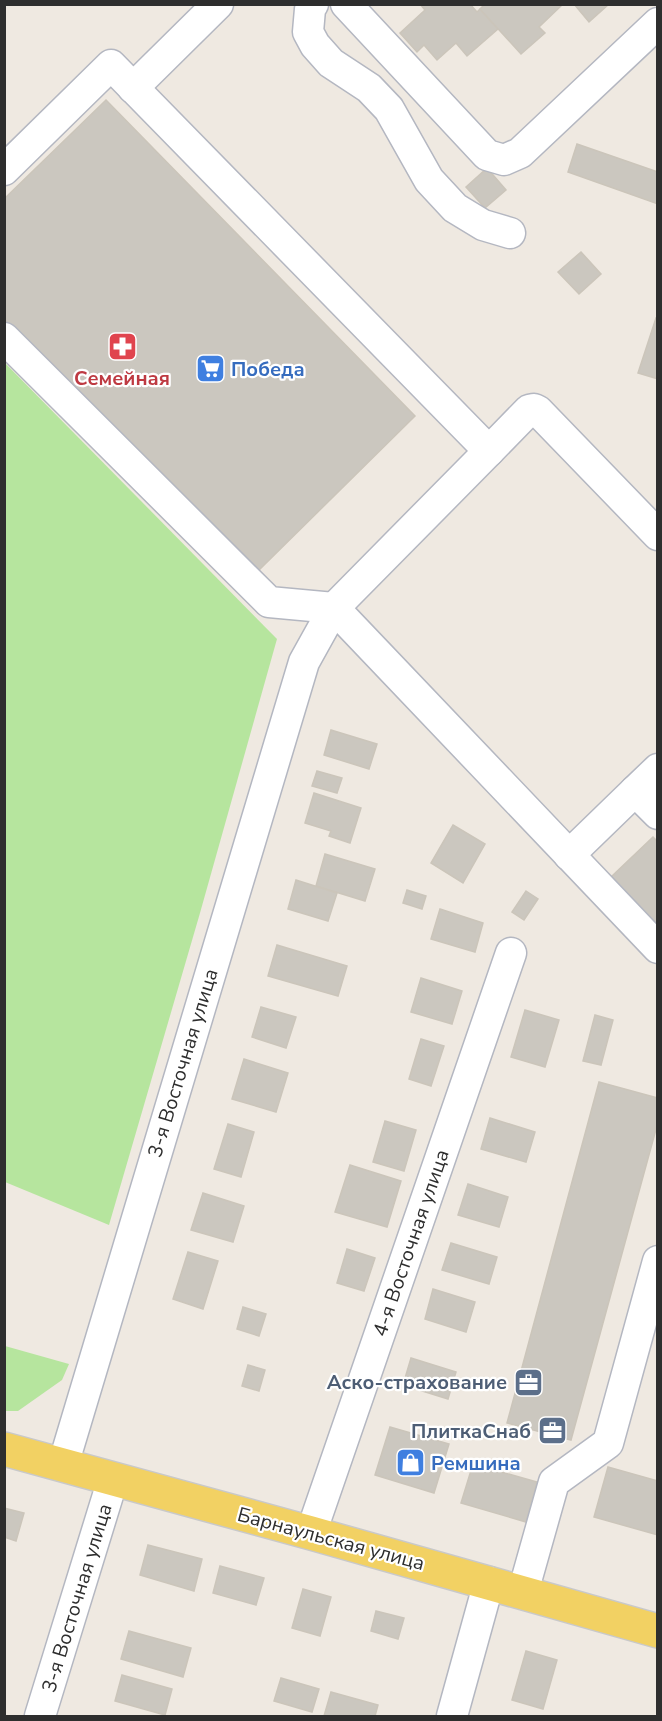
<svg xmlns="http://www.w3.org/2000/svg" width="662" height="1721" viewBox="0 0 662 1721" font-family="'Nunito Sans',sans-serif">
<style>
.green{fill:#b6e59e}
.building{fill:#cbc7bf;stroke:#cbc5ba;stroke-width:1.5}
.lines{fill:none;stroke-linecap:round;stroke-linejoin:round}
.minor-casing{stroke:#b4b7c1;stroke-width:33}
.major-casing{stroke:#c9c9c9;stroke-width:36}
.minor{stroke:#fff;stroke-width:30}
.major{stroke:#f2d163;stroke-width:33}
.labels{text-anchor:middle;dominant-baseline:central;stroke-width:4.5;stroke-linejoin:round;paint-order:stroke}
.shop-label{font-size:20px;font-weight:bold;fill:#366cbe;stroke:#fff;text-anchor:start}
.health-label{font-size:20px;font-weight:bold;fill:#be3a42;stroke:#fff}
.street-label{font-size:20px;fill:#2e2e2e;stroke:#fff}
.service-label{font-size:20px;font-weight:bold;fill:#4e5e75;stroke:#fff;text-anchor:end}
</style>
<rect width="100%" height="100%" fill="#efe9e1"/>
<g class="green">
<path d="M4,362l273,277 -77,274 -91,312 -104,-43z"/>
<path d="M5,1346l64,18 -7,16 -44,31h-13z"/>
</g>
<g class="building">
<path d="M420,4h50l7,8 3,-3 18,20 -31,27 -11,-13 -19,17 -13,-15 -7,7 -17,-19 25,-23z"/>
<path d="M485,4h78l-24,23 6,6 -24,21 -41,-45z"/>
<path d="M574,4h35l-20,18z"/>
<path d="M106,100l309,316 -162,160 -249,-253v-124z"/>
<path d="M577,144l81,28v32l-90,-32z"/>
<path d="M487,168l19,22 -21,18 -19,-21z"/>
<path d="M581,252l20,22 -22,20 -21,-22z"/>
<path d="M656,318l2,1v60l-20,-6z"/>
<path d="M331,730l46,14 -8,25 -45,-14z"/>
<path d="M317,771l25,7 -5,15 -25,-7z"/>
<path d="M314,793l47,15 -11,35 -21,-7 2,-5 -26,-8z"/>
<path d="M453,825l32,19 -22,39 -32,-20z"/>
<path d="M653,837l5,5v84l-47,-49z"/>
<path d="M325,854l50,15 -10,32 -49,-15z"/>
<path d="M296,880l41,13 -9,28 -40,-12z"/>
<path d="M407,890l19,6 -4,13 -19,-6z"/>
<path d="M526,891l12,8 -14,21 -12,-8z"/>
<path d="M440,909l43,14 -8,29 -44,-13z"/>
<path d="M277,945l70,21 -9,30 -70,-20z"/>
<path d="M421,978l41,13 -10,33 -41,-12z"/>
<path d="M261,1007l35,10 -10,31 -34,-11z"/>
<path d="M525,1010l34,10 -14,47 -34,-10z"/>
<path d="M595,1015l18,5 -12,45 -18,-4z"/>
<path d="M421,1039l23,7 -13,40 -22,-7z"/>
<path d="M244,1059l44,14 -12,39 -44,-13z"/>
<path d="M599,1082l59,16v24l-87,318 -64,-17z"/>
<path d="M490,1118l45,14 -9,30 -45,-13z"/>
<path d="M385,1121l31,9 -12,41 -31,-9z"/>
<path d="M228,1124l26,8 -13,45 -27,-8z"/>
<path d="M350,1165l51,16 -14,46 -52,-15z"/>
<path d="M468,1184l40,13 -9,30 -41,-12z"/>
<path d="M203,1193l41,13 -11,36 -42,-12z"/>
<path d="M451,1243l46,14 -8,27 -47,-14z"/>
<path d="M347,1249l28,9 -11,33 -27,-8z"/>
<path d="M188,1252l30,9 -15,48 -30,-10z"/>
<path d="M433,1289l42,13 -9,30 -41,-13z"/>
<path d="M243,1307l23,7 -7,22 -22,-7z"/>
<path d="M411,1358l45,14 -8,27 -45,-14z"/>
<path d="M248,1365l17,5 -6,21 -17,-5z"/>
<path d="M390,1427l59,17 -15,49 -59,-18z"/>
<path d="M473,1464l64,18 -11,40 -65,-19z"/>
<path d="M608,1467l50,14v54l-64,-18z"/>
<path d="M4,1508l20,5 -8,28 -12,-4z"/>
<path d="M148,1545l54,14 -8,32 -54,-16z"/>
<path d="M220,1566l44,12 -8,27 -43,-12z"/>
<path d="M303,1589l28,8 -11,39 -28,-8z"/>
<path d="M376,1611l28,7 -6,21 -27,-8z"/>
<path d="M129,1631l62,17 -8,29 -62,-18z"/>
<path d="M526,1651l31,9 -14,49 -31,-9z"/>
<path d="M122,1675l50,14 -7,26 -50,-14z"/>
<path d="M281,1678l38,11 -7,23 -38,-11z"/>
<path d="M331,1692l47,13 -3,11h-51z"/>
</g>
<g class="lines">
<defs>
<g id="minor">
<path d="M313,4l-3,5 -2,23 7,13 16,18 38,25 20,21 40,71 26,28 28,17 27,8"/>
<path d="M346,4l141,151 17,5 16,-7 138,-130"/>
<path d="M133,88l85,-84"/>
<path d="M4,170l107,-105 378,386 -155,157 -30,54 -241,803"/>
<path d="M4,338l265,264 65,6 324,340"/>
<path d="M489,451l40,-41 5,-1 4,2 120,124"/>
<path d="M635,791l23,-22"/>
<path d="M569,855l66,-64 23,23"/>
<path d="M311,1533l200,-580"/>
<path d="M523,1592l31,-110 54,-39 50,-182"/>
<path d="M40,1716l73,-237"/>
<path d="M452,1716l37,-134"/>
</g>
<path id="major" d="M4,1449l307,84 347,98"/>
</defs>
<use href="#minor" class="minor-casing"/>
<use href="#major" class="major-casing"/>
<use href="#minor" class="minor"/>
<use href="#major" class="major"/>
</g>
<defs>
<symbol id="pharmacy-square" viewBox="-11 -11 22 22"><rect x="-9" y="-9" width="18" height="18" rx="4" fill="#e0444e" stroke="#fff"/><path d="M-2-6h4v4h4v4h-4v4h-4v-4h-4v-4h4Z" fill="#fff"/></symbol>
<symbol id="supermarket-square" viewBox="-11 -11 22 22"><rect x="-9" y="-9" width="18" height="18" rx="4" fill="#3f7fe0" stroke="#fff"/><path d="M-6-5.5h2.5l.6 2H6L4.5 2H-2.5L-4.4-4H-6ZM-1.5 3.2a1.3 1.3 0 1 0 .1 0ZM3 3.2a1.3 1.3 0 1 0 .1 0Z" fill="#fff"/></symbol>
<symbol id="office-square" viewBox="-11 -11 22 22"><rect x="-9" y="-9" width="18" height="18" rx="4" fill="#5c6f8a" stroke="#fff"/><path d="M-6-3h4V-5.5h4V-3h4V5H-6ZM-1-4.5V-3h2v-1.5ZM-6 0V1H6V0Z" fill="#fff"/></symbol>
<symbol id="shop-square" viewBox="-11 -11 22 22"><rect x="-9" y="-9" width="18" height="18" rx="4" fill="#3f7fe0" stroke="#fff"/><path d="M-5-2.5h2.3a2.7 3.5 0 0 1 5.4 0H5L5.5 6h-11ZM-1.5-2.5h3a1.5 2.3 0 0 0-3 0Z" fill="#fff"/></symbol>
</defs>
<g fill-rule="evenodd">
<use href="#pharmacy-square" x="106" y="330" width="33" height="33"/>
<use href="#supermarket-square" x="194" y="352" width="33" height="33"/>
<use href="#office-square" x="512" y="1366" width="33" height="33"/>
<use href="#office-square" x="536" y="1414" width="33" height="33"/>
<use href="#shop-square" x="394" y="1446" width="33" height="33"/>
</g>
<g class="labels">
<g class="shop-label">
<text x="231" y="369">Победа</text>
<text x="431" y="1463">Ремшина</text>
</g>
<g class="health-label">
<text x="122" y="378">Семейная</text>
</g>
<g class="street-label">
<text transform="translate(183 1063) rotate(-73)">3-я Восточная улица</text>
<text transform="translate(411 1243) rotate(-71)">4-я Восточная улица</text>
<text transform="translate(331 1539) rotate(15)">Барнаульская улица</text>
<text transform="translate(77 1598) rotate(-73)">3-я Восточная улица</text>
</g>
<g class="service-label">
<text x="507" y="1382">Аско-страхование</text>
<text x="531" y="1431">ПлиткаСнаб</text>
</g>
</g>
<rect width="662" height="1721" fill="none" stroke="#2e2e2e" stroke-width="12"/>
</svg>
